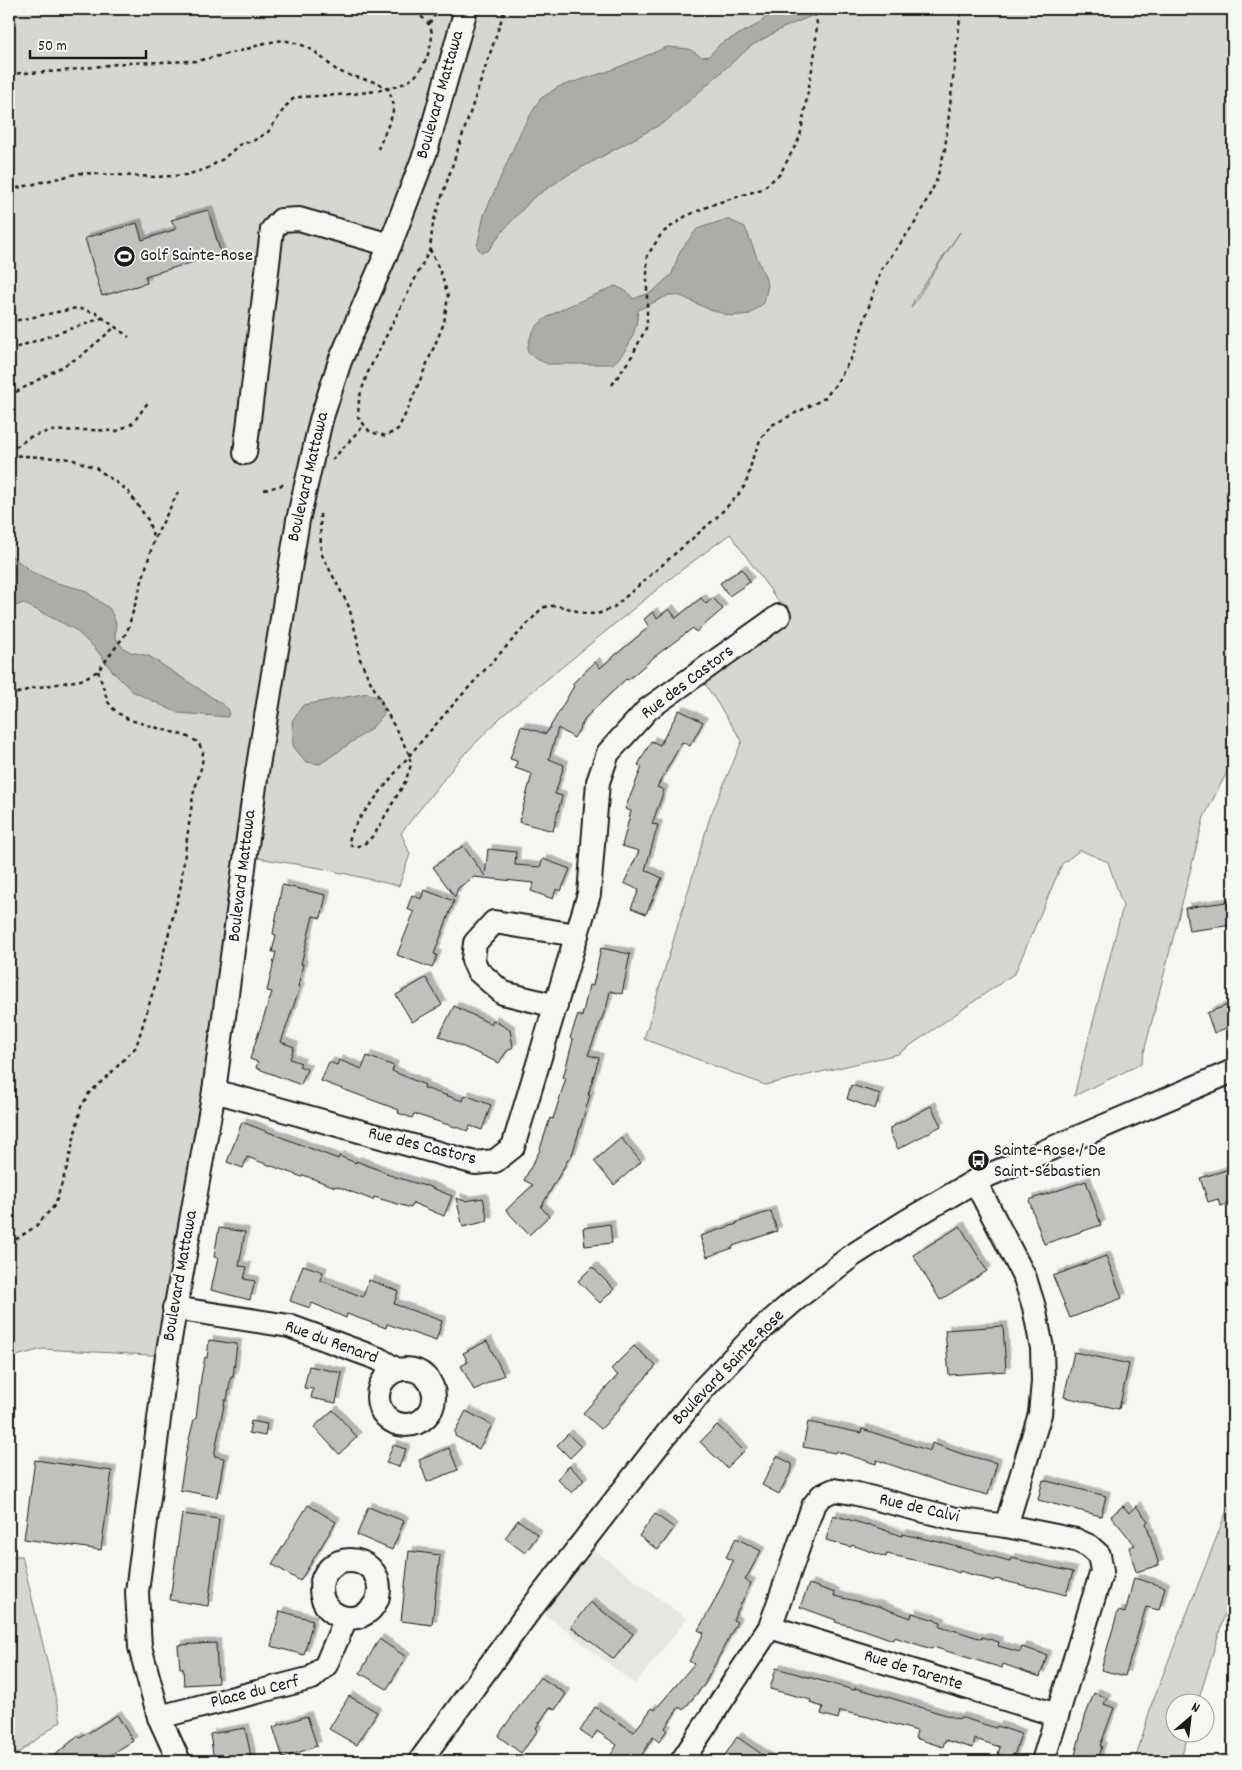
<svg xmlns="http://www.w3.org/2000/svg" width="1242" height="1770" viewBox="0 0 1242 1770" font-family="Dekko,sans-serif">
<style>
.built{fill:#e6e6e2}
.green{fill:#d6d6d2;stroke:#797977;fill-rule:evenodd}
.water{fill:#acaca9;stroke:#727271}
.building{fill:#c0c0bd;stroke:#1c1c1c;filter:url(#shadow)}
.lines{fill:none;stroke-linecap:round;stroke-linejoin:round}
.minor-casing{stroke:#1c1c1c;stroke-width:26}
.path{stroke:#1c1c1c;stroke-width:2.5;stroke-dasharray:4 4;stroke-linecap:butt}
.minor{stroke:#f6f6f2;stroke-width:22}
.labels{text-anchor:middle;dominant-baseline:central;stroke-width:4;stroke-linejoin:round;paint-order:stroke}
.street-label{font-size:18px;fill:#1c1c1c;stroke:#f6f6f2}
.poi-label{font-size:18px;fill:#1c1c1c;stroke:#f6f6f2;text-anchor:start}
</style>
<defs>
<filter id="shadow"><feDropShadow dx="4.5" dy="-4.5" stdDeviation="0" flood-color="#0004"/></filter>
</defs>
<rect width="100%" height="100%" fill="#f6f6f2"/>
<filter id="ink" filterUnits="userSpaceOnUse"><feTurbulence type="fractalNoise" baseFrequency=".02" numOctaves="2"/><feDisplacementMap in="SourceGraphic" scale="10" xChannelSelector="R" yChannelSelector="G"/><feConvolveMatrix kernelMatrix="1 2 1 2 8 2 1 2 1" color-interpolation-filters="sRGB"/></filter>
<g filter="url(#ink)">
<path class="built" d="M587,1545l100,74 -52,65 -98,-76z"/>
<g class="green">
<path d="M9,9h1224v751l-29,57 -63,247 -67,32 49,-190 -15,-44 -28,-12 -18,14 -47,109 -117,81 -133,31 -121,-46 66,-222 32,-76 -37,-57 86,-65 -61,-85 -54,40 -174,142 -43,44 -58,73 9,21 -11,32 -79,-18 -74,-12 -79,500 -125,-7 -33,9zM960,232l-49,76 3,-8z"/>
<path d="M1233,1495v92l-35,115h-24v30l15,1 -9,28h-45l17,-58z"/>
<path d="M9,1556h13l39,165 -52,39z"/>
</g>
<g class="water">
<path d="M777,9h50l-46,20 -30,17 -86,76 -97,53 -35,23 -32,35 -13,18 -7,1 -4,-5 7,-32 37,-84 19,-32 18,-12 51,-16 58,-24 22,2 13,8 7,-1 11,-12 37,-19z"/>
<path d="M727,219l18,8 23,58 -4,18 -14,11 -19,2 -23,-7 -27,-13 -12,-1 -31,15c-1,21 -9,40 -25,54h-65l-14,-6 -7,-7c2,-11 4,-20 13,-28 13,-13 57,-28 75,-37 8,3 14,6 18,13l19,-7 20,-18 8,-23 17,-22z"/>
<path d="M9,554l23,18 25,11 27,7 26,19 6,14 -1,14 8,11 8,4 18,4 73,48 7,6 -1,7 -50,-4 -46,-22 -19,-19 -17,-23 -22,-20 -51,-26 -14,6z"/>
<path d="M368,693l14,7 2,14 -13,15 -51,35 -14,-2 -13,-16 -1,-25 11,-16z"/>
</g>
<g class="building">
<path d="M208,210l13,44 -76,22 2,7 -45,13 -17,-58 52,-15 5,17 35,-11 -6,-9z"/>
<path d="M742,569l8,13 -21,14 -9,-13z"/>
<path d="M701,598l5,6 7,-6 10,11 -27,23 -3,-4 -39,29 -26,23 -2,-1 -40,38 -12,21 -16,-10 -9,31 15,6 -9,29 7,2 -9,35 -34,-9 13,-48 -17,-6 2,-7 -7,-2 11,-33 25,8 28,-48 -2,-2 23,-22 5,6 49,-41 -5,-8 9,-7 4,6 12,-9 7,9z"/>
<path d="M679,710l24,12 -13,24 -8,-4 -25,45 7,3 -12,34 6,1 -13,45 17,8 -16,36 -15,-6 8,-18 -15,-7 15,-32 -17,-5 9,-35 -6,-2 17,-42 -4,-2 13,-24 9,4z"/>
<path d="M463,846l22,30 3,-27 28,3 -1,13 25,2 3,-8 27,10 -9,22 -5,-2 -3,10 -22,-8 3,-8 -60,-6 -16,11 -3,9 -22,-30z"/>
<path d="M282,885l44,10 -5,23 -8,-2 -12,48h2l-5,23h2l-19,55 13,5 -4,12 11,4 -2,3 8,3 -6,16 -45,-17 2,-6 -8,-3 22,-67 -5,-1 9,-39h-4l4,-17 -3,-1z"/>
<path d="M424,890l30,11 -20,53 3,1 -5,13 -35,-13 17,-43 -7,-3 5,-14 9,4z"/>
<path d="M1233,901v24l-44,6 -4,-23z"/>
<path d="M601,948l29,6 -8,40 -12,-3 -3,14 -19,50 11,3 -11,37h2l-19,63h-2l-28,49 8,9 -20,19 -23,-25 27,-25 -9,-5 15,-28 11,-34 3,1 13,-41h-3l10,-38 -3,-2 8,-23 4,2 7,-32 4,1z"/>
<path d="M426,978l16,27 -30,17 -16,-27z"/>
<path d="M1233,1003v22l-19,8 -7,-20z"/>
<path d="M454,1006l37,18 2,-4 17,10 3,17 -7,5 -7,11 -60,-27z"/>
<path d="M367,1056l27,10 -2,5 33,14 -1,3 39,13 2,-6 26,10 -9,25 -12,-4 -2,5 -54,-17 -2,4 -14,-5 1,-3 -78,-29 8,-19 8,3 2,-5 23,9z"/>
<path d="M851,1085l29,9 -5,15 -28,-10z"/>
<path d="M931,1106l10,20 -43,23 -8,-16v-5z"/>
<path d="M242,1122l96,37 1,-3 17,7v-2l31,12 -1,1 39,12v-1l27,11 -8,20 -31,-13 -2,5 -37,-11 -1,3 -37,-14 -1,1 -32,-12 -1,2 -55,-20 -4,11 -16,-6z"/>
<path d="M621,1138l20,24 -27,23 -20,-24z"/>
<path d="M1233,1168v29l-3,1 1,5 -11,3 -2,-7 -10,3 -8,-24z"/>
<path d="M1086,1181l15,44 -57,19 -15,-44z"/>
<path d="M456,1198l9,3 18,-3 5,23 -25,6z"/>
<path d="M771,1211l6,20 -44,15v2l-26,9 -7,-21 37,-12 -1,-1z"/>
<path d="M610,1224l2,19 -27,3 -2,-18z"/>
<path d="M960,1226l27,45 -47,29 -27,-45z"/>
<path d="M219,1228l26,4 -6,34 8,1 -3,12 11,2 -5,19 -39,-10 7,-32 -4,-1z"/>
<path d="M1106,1256l16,42 -52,20 -17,-42z"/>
<path d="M303,1265l20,7 -3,8 43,17 6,-17 29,11 -4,13 48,17 -6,20 -49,-17 -1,4 -39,-14 -1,4 -34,-15 -2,5 -20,-7z"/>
<path d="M592,1267l22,22 -14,14 -22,-22z"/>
<path d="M1003,1326l3,45 -57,4 -4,-45z"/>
<path d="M209,1340l28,4 -4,33h-2l-4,23h-2l-11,56 10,2 -7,39 -37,-7 6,-38 8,-33h2l5,-41 4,-21 2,1z"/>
<path d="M487,1341l17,34 -30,15 -13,-24 7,-4 -5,-9z"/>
<path d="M634,1346l22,20 -37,41 1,1 -19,21 -18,-16 35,-38 -7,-6z"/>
<path d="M1074,1352l55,12 -10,45 -55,-12z"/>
<path d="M309,1366l33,7 -6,30 -25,-5 2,-9 -9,-1z"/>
<path d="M333,1410l24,27 -18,17 -25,-27z"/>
<path d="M466,1411l26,14 -13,24 -24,-13v-5z"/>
<path d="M251,1421l16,3 -2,12 -16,-3z"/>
<path d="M808,1422l53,11 1,-4 68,22 2,-8 30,11 35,9 -9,32 -39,-10 -72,-25 -1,4 -40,-13 -1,2 -32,-6z"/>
<path d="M717,1425l27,26 -17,17 -27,-26z"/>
<path d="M568,1434l13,13 -11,11 -13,-13z"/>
<path d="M393,1445l13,4 -7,18 -13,-4z"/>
<path d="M449,1448l9,22 -31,12 -8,-22z"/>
<path d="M777,1456l15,8v5l-13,25 -17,-9z"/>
<path d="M35,1460l77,11 -11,79 -77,-11z"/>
<path d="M569,1466l15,14 -12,13 -15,-14z"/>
<path d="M1043,1480l63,16 -5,20 -63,-16z"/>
<path d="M308,1505l28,17 -36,59 -28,-17z"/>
<path d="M1123,1506l6,7 7,-7 12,15 -2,2 13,42 -23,7 -7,-25 6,-2 -24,-29z"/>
<path d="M368,1507l36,14 -12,29 -35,-15z"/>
<path d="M182,1514l37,5 -11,87 -38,-6z"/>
<path d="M655,1514l19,14 -16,22 -19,-14z"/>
<path d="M833,1515l34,10v-1l35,12v-2l37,8 71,19 1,-3 62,14 -7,23 -31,-8v1l-40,-9 -1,2 -34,-10 -1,2 -18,-7 -54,-12 -1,3 -34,-12 -1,2 -25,-7z"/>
<path d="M518,1520l20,15 -13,18 -20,-15z"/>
<path d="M736,1538l25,13 -16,29 6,3 -18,37 4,2 -33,63 -21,25 -4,-3 -14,21 2,2 -8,12 -6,-5 -15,24h-31l10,-16 -20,-14 -5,8 -12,-8 15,-24 39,25 18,-24 3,2 39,-46 -5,-3 15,-28 -6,-3 15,-26 20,-43 -7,-4z"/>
<path d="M409,1551l31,4 -8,70 -31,-4z"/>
<path d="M1134,1578l31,9 -6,23 -13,-3 -21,69 -24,-6 17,-59 7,2z"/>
<path d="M809,1584l26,9 -1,3 44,10 33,12 1,-5 29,9 -1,4 42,13v-2l17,5 -1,4 22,6 2,-5 25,8 -7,22 -37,-13 -1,4 -69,-21 -1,2 -38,-12 -1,3 -31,-11 -27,-7 1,-2 -36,-13z"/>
<path d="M590,1602l43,32 -19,25 -43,-32z"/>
<path d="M280,1611l33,9 -9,35 -33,-9z"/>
<path d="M379,1639l27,18 -19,32 -27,-16z"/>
<path d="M216,1643l2,40 -34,2 -1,-17h-3l-2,-23z"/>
<path d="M776,1668l78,22 1,-2 26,7 78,24 1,-2 36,11 1,-2 24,8 -8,25 -15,-5 2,-7 -25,-8 -2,9 -28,-8 -2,7 -28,-9 2,-7 -49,-14 -28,-6 -2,8 -17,-5 2,-7 -13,-4 1,-3 -41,-11z"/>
<path d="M540,1677l26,17 -11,16 -5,-3 -14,21 2,2 -17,23 -23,-17z"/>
<path d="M1094,1693l13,5 -3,6 10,4 -14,38h2l-4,15h-16l-8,-2 11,-42z"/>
<path d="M349,1696l28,16 -20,33 -28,-16z"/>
<path d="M117,1715l16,26 -29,18 -2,-5 -9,7h-45l30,-25 2,2z"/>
<path d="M307,1716l10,30 -34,12 -10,-31z"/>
<path d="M245,1728l7,33h-38l-4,-27z"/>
<path d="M737,1737l35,24h-51z"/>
</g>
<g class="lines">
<defs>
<g id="minor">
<path d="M245,453l27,-223 9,-10 18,-1 91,26"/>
<path d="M556,1006l-53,-13 -25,-22 -5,-11 2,-17 19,-21 83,13"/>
<path d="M214,1091l261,72 20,-2 18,-14 76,-253 9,-112 10,-29 40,-44 131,-93"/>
<path d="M975,1181l50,97 9,29 8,41 1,34 -3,32 -34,112"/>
<path d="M174,1308l115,18 90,33 18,11"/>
<circle cx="406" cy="1397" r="28"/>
<circle cx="350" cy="1589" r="29"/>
<path d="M770,1627l287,88"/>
<path d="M159,1717l153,-39 14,-13 20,-47"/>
<path d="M179,1761l-20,-44 -19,-70 -3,-55 30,-236 47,-265 42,-313 42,-258 23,-100 19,-59 50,-116 36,-94 40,-142"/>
<path d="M420,1761l107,-147 139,-179 39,-48 52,-54 44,-38 52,-40 52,-33 70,-41 258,-110"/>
<path d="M682,1761l88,-134 43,-121 8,-10 13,-6 19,3 103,26 50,7 70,14 13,6 10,9 3,16 -59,190"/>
</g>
</defs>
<use href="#minor" class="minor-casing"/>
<g class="path">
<path d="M429,24l10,-15"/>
<path d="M9,74l53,-3 63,-8 72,-2 47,-11 21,-7 18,-3 17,4 14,7 21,18 10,5 33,9 11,7 5,16 -2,10 -14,33"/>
<path d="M9,190l71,-17 76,4 30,-2 20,-6 17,-10 16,-14 16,-5 13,-8 18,-26 7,-7 7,-2c27,-2 88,-2 110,-17 9,-5 16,-19 19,-29 7,-24 1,-27 -16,-42"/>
<path d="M430,249l12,27 6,20 -4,27 -36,86 -10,20 -12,7 -16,-4 -12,-15 1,-18 8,-25 63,-125 3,-26 72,-214"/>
<path d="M9,322l68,-14 19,5 33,24"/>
<path d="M9,350l93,-32"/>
<path d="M612,385l20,-29 15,-30v-70l15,-23 24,-17 28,-12 48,-15 18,-15 20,-37 15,-85 2,-29 -4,-14"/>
<path d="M9,396l72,-40 34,-29"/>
<path d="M9,452l21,-15 19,-6 41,-1 27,1 16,-8 16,-22"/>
<path d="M9,455l62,4 25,9 32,23 20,29 6,19"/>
<path d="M332,460l32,-35"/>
<path d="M264,490l22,-6"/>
<path d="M320,514l1,39 28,54 8,31 3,21 8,18 41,77 2,11 -6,17 -31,53 -11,10 -10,2 -4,-4c2,-18 18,-34 29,-48 50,-66 108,-126 164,-187 22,-8 38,10 58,5 4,-1 9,-4 14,-6l103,-90 21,-22 8,-11 7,-27 8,-19 11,-13 53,-27 11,-14 17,-29 28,-85 34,-47 21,-41 9,-33 16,-140"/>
<path d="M9,696l24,-8 48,-8 17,-9 29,-39 27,-92 24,-48"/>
<path d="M9,1244l27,-18 19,-21 13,-41 13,-57 8,-14 19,-17 28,-29 20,-65 24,-92 13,-95 9,-30 1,-13 -5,-10 -12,-6 -56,-16 -14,-8 -8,-10 -10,-31"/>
</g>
<use href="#minor" class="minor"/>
</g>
</g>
<defs>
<symbol id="stadium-disc" viewBox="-11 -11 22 22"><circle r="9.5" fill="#1c1c1c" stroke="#f6f6f2"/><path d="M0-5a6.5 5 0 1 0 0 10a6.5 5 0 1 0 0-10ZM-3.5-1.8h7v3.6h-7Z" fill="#fff"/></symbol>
<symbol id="bus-disc" viewBox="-11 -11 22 22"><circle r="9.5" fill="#1c1c1c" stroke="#f6f6f2"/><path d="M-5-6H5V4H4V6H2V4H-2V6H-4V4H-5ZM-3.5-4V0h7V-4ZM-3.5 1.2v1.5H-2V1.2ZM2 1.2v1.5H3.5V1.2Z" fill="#fff"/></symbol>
</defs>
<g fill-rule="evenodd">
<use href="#stadium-disc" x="112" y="244" width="25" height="25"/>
<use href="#bus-disc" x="966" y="1148" width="25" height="25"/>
</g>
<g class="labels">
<g class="street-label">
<text transform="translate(441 95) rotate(-74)">Boulevard Mattawa</text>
<text transform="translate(309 477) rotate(-77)">Boulevard Mattawa</text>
<text transform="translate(688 683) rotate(-37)">Rue des Castors</text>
<text transform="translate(243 876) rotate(-83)">Boulevard Mattawa</text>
<text transform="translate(422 1147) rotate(14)">Rue des Castors</text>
<text transform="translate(181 1276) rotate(-80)">Boulevard Mattawa</text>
<text transform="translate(331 1343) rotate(20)">Rue du Renard</text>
<text transform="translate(729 1368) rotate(-46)">Boulevard Sainte-Rose</text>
<text transform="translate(919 1509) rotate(13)">Rue de Calvi</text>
<text transform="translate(913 1671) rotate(17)">Rue de Tarente</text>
<text transform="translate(255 1693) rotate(-14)">Place du Cerf</text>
</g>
<g class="poi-label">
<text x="140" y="256">Golf Sainte-Rose</text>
<text x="994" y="1151">Sainte-Rose / De<tspan x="994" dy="21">Saint-Sébastien</tspan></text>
</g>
</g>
<rect width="1242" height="1770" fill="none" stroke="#f6f6f2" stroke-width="30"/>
<rect x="15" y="15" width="1212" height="1740" fill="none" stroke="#1c1c1c" stroke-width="2" filter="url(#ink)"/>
<g transform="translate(1190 1718) rotate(28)"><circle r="24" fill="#f6f6f2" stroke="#9f9f9c"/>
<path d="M0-4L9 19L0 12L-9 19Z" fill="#1c1c1c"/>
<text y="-8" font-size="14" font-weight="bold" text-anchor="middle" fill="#1c1c1c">N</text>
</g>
<path d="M30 50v8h116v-8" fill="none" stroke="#1c1c1c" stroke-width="2.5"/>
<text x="38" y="50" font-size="15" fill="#1c1c1c" stroke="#f6f6f2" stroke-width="4" paint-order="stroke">50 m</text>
</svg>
